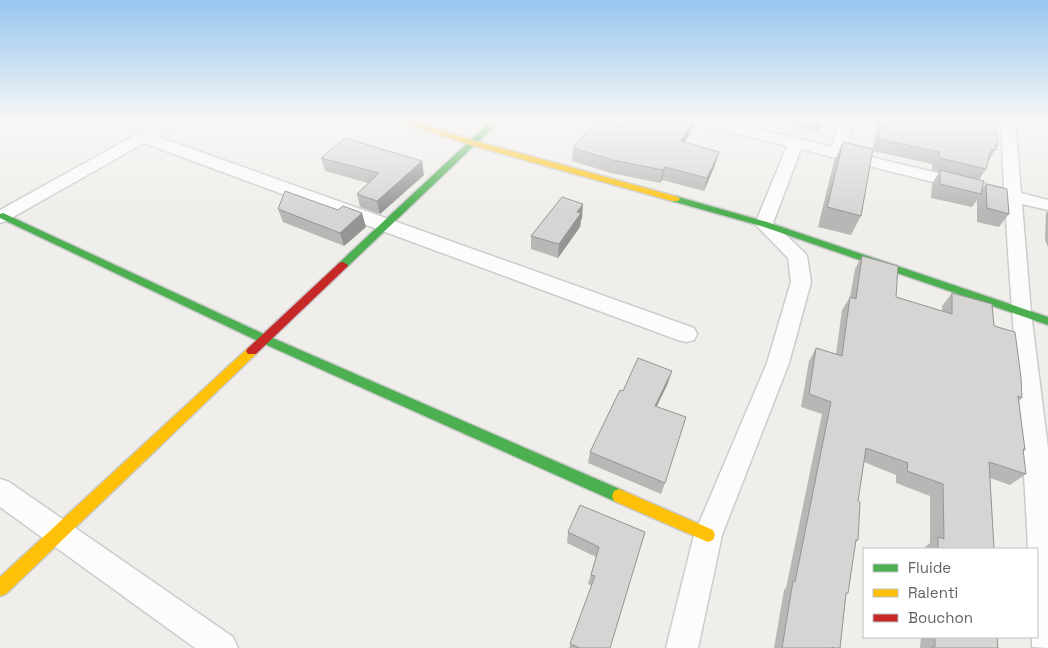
<svg xmlns="http://www.w3.org/2000/svg" width="1048" height="648" viewBox="0 0 1048 648" font-family="'Space Grotesk',sans-serif">
<style>
.lines{fill:none;stroke-linecap:round;stroke-linejoin:round}
.street-casing{stroke:#cbcccc;stroke-width:3}
.fast-casing{stroke:#cacacb;stroke-width:3}
.slow-casing{stroke:#cacacb;stroke-width:3}
.jam-casing{stroke:#cacacb;stroke-width:3}
.street{fill:#fdfcfc;fill-rule:evenodd}
.fast{fill:#4caf50;fill-rule:evenodd}
.slow{fill:#ffc107;fill-rule:evenodd}
.jam{fill:#c62828;fill-rule:evenodd}
.wall{fill:#b8b7b5}
.shaded-wall{fill:#969594}
.building{fill:#d6d5d3;stroke:#969594}
</style>
<rect width="100%" height="100%" fill="#efeeea"/>
<g class="lines">
<defs>
<g id="street">
<path d="M161,121h18l-23,15 538,192 3,6 -3,6 -8,2 -8,-2 -534,-197 -138,78 -6,2v-13z"/>
<path d="M698,121h26l108,26 7,-26h14l-7,30 158,38 -3,-68h14l6,72 27,7v10l-26,-6 9,109 17,135v200l-16,-1v-10h5v-88h-9c-5,-117 -17,-233 -23,-349l-204,-51 -28,74 31,29 3,4 4,26 -22,81 -67,172 -24,113h-32l28,-113 73,-172 24,-81 -3,-24 -33,-34 32,-78 -87,-22z"/>
<path d="M0,479l9,3 224,155 5,11h-43l-195,-141z"/>
</g>
<g id="fast">
<path d="M491,121h9l-153,146h-8l-1,-2 1,-2z"/>
<path d="M675,196l92,26 281,95v8l-287,-99 -89,-25 -2,-2z"/>
<path d="M3,213l265,123 356,155 2,5 -2,5 -5,2 -5,-2 -354,-159 -260,-124v-4z"/>
</g>
<g id="slow">
<path d="M399,121h13l64,20 202,56 2,2 -2,2h-6l-202,-56z"/>
<path d="M252,346l4,2 2,3 -2,3 -250,240 -6,2v-19l248,-229z"/>
<path d="M619,489l94,41 2,5 -2,5 -5,2 -94,-41 -2,-5 2,-5z"/>
</g>
<path id="jam" d="M343,262l5,3 -1,2 -91,87h-8l-2,-3 2,-3 91,-85z"/>
</defs>
<use href="#street" class="street-casing"/>
<use href="#fast" class="fast-casing"/>
<use href="#slow" class="slow-casing"/>
<use href="#jam" class="jam-casing"/>
<use href="#street" class="street"/>
<use href="#fast" class="fast"/>
<use href="#slow" class="slow"/>
<use href="#jam" class="jam"/>
</g>
<g class="wall">
<path d="M625,121h71l-1,3 -10,18 34,10 -4,13 -11,26 -42,-11 -2,3 -49,-10 -39,-12 1,-13 49,-23z"/>
<path d="M785,121h38l-4,10 -34,-7z"/>
<path d="M877,121h119l1,5 -1,2 2,17 -10,17 -2,7 -7,11 3,9 4,-5 23,30 -10,13 -22,-5v-22l-5,7 -41,-9 1,-14 7,-12 -7,-2v-6l-59,-13z"/>
<path d="M843,142l18,74 -10,19 -33,-8 16,-66z"/>
<path d="M321,158l103,17 -44,39 -20,-7 -3,-13 11,-11 -43,-12z"/>
<path d="M278,209l88,18 -22,19 -61,-24z"/>
<path d="M1048,211v36l-3,-7 1,-27z"/>
<path d="M582,218l-1,2 -1,7 -22,31 -27,-9v-13z"/>
<path d="M862,256l34,41 46,14v-5l10,-13 42,33 28,72 -3,3 6,49 -2,2 3,22 -16,11 -20,-7 4,71h-70l1,-2 5,-4v-47l-34,-13v-8l-32,-13 -6,39v39l-3,3 -7,50 -2,2 -6,53h-66l10,-58 2,-2 36,-174 -21,-7 8,-46 7,-13 20,6 6,-44 8,-13 5,-28z"/>
<path d="M668,383l-11,23 8,77 -4,11 -73,-31 2,-11z"/>
<path d="M568,532h77l-35,116h-41l23,-62 -4,-2 8,-27 -29,-14z"/>
<path d="M921,637h76l1,11h-78z"/>
</g>
<g class="shaded-wall">
<path d="M693,121h3l-1,3 -17,30 3,-13z"/>
<path d="M719,152l-4,13 -11,26 3,-13z"/>
<path d="M422,161l2,14 -44,39 -3,-13z"/>
<path d="M665,167l-3,13 -2,3 3,-13z"/>
<path d="M583,204l-1,14 -1,2 -1,7 -22,31 1,-14 18,-32z"/>
<path d="M362,213l4,14 -22,19 -4,-13z"/>
<path d="M672,371l-4,12 -17,35 4,-12z"/>
</g>
<g class="building">
<path d="M596,121h10l16,4 3,-4h68l-12,20 38,11 -12,26 -42,-11 -2,3 -50,-10 -40,-12z"/>
<path d="M881,121h115l1,5h-1l2,19h-3l1,5 -5,-1 -5,20 -46,-11 -1,-6 -60,-13z"/>
<path d="M345,138l77,23 -45,40 -20,-7 22,-21 -58,-15z"/>
<path d="M843,142l30,7 -12,67 -34,-9z"/>
<path d="M940,170l44,11 -3,13 -41,-10z"/>
<path d="M986,184l21,5 2,25 -22,-6z"/>
<path d="M285,191l53,19 5,-4 19,7 -22,20 -62,-24z"/>
<path d="M562,197l21,7 -6,8 4,1 -22,31 -28,-8z"/>
<path d="M862,256l36,10 -2,31 56,17v-21l40,11 2,22 21,6 6,45 1,21 -4,-2 7,54 -2,-1 3,25 -37,-12 5,87h-56v-12l6,2 -1,-55 -36,-13 1,-8 -42,-15 -8,53 2,1 -2,38h-2l-8,53h-2l-6,55h-6l-2,-1v1h-50l11,-67 2,1 36,-180 -22,-8 7,-46 26,8 8,-59 6,2z"/>
<path d="M638,358l34,13 -17,35 31,11 -21,66 -75,-31 30,-62 3,1z"/>
<path d="M580,505l65,27 -35,116h-30l-10,-4 25,-68 -4,-1 8,-28 -31,-15z"/>
<path d="M935,637h62l1,11h-66v-2l3,1z"/>
</g>
<linearGradient id="sky" x2="0" y2="1"><stop stop-color="#97c6ef"/><stop offset="0.57" stop-color="#f8f7f6"/><stop offset="1" stop-color="#f8f7f6" stop-opacity="0"/></linearGradient>
<rect width="1048" height="212" fill="url(#sky)"/>
<rect x="863" y="548" width="175" height="90" fill="#ffffff" stroke="#bfc1c3"/>
<rect x="873" y="564" width="25" height="8" fill="#4caf50" stroke="#bfc1c3"/>
<text x="908" y="573" font-size="15" fill="#5f6368">Fluide</text>
<rect x="873" y="589" width="25" height="8" fill="#ffc107" stroke="#bfc1c3"/>
<text x="908" y="598" font-size="15" fill="#5f6368">Ralenti</text>
<rect x="873" y="614" width="25" height="8" fill="#c62828" stroke="#bfc1c3"/>
<text x="908" y="623" font-size="15" fill="#5f6368">Bouchon</text>
</svg>
